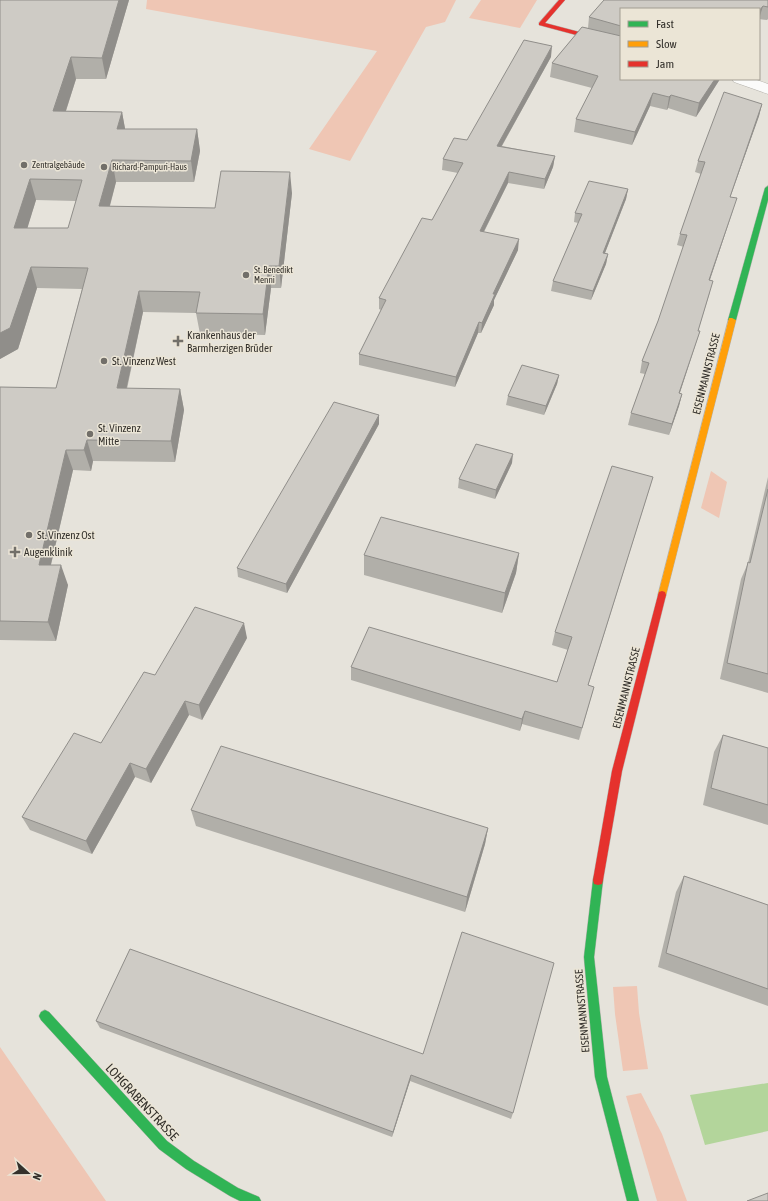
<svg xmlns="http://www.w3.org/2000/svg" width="768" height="1201" viewBox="0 0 768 1201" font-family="'Asap Condensed',sans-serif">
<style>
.green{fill:#efc6b4}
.water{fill:#b3d59b}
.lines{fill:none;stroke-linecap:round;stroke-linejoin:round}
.street-casing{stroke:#b4b2ac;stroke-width:1}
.fast-casing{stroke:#b4b2ac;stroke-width:1}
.slow-casing{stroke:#b4b2ac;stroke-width:1}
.jam-casing{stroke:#b4b2ac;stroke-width:1}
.street{fill:#fbfbfa;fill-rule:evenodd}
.fast{fill:#30b455;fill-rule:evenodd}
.slow{fill:#ff9f0a;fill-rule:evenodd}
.jam{fill:#e5322d;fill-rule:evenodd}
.wall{fill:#b1afa9;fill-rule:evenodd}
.shaded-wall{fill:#908e8a}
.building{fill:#cecbc5;stroke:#908e8a;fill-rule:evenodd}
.poi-dot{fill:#726f69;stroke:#ebe5d6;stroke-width:1.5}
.labels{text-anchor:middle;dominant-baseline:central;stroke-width:3;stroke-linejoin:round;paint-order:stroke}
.far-poi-label{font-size:9px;fill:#34312c;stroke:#ebe5d6;text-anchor:start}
.poi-label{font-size:11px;fill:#34312c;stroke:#ebe5d6;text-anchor:start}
.street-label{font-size:11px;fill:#34312c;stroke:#ebe5d6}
.near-street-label{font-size:13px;fill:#34312c;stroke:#ebe5d6}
</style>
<rect width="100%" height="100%" fill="#e6e3db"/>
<g class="green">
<path d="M147,0h309l-11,22 -19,5 -76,134 -41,-12 68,-98 -231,-42z"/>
<path d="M481,0h56l-17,28 -51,-10z"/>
<path d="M711,471l16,11 -8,36 -18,-10z"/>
<path d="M637,986l2,27 9,56 -25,2 -8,-57 -2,-27z"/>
<path d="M0,1047l106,154h-106z"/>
<path d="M641,1093l21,41 25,67h-30l-31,-105z"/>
</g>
<path class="water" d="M768,1083v48l-63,14 -15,-50z"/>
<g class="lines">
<defs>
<path id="street" d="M732,79h22l14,5v10l-34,-12z"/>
<g id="fast">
<path d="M768,186v14l-32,120 -4,2 -4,-2 37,-132z"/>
<path d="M598,875l4,1 1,4 -9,77 13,120 32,124h-12l-32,-124 -11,-120 9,-77 1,-4z"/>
<path d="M45,1010l4,2 118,129 27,20 44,27 21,9 2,4h-21l-10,-5 -44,-27 -27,-20 -118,-129 -2,-4 2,-4z"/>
</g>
<path id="slow" d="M729,318h3l4,2 -70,275 -1,3h-6l-1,-3z"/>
<g id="jam">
<path d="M559,0h6l-20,23 76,20v4l-82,-22v-2z"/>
<path d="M662,591l3,1 1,3 -44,176 -19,109 -1,4 -4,1 -4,-1 -1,-4 19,-109 46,-176 1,-3z"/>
</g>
</defs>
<use href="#street" class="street-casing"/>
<use href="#fast" class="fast-casing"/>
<use href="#slow" class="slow-casing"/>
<use href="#jam" class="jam-casing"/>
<use href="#street" class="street"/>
<use href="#fast" class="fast"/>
<use href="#slow" class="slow"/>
<use href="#jam" class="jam"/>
</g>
<g class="wall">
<path d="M0,0h129l-23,79h-30l-10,32 56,1 3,17h72l3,22 -6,31h-78l-6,24 105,2 77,-15 -11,95h-10l-6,47 -65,-1 -4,-21 -53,-1 -16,77h53l4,21 -9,52 -82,-1 -2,10 -18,-1 -22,95 17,20 -12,56 -56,-1v-253l56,1 26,-99 -45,-1 -19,61 -18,10zM36,200l40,1 -8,27h-41z"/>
<path d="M604,0h164v19l-1,1 -8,-1v-10h-138v70h99l-24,38 -28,-9 -1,2 -17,-4 -18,39 -58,-13 2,-13 16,-31 -42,-11 2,-14 30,-36 6,1 1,-11z"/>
<path d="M551,57l-49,89 53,10 -2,11 -9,22 -36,-6 -24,49 34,18 -24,50v5l-13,28h-3l-23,54 -96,-22v-11l22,-44 -2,-1v-11l53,-78 26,-47 -16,-3 1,-11 24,-19z"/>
<path d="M762,104l-3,12 -29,81 3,13 -23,70v12l-12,39h2l-21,63h3l-3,12 -10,29 -41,-10 3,-12 14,-39 -5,-1 2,-12 16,-40 26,-74 -7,-2 3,-11 21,-60 -6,-2 3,-11z"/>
<path d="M628,189l-2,10 -21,54 3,1 -2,10 -15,36 -40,-9 2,-10 25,-58 -4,-1 1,-9z"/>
<path d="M559,375l-2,9 -13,31 -38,-10 2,-9z"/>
<path d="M379,415v9l-92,169 -49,-16 -1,-9z"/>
<path d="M512,463l-17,36 -37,-11 1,-9z"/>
<path d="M653,477l-65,209 6,1 -15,53 -57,-16 -2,7 -169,-51v-13l206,15 11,-32 -16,-5 3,-13z"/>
<path d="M768,477v216l-48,-14 21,-100 7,-16z"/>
<path d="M519,553l-3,20 -14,40 -138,-38v-20z"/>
<path d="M247,638l-45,82 -13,-5 -38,68 -16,-6 -43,77 -62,-24 -8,-13 79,-74 54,-68z"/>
<path d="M723,735l45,13v77l-65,-20 11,-53z"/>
<path d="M191,810l297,18 -3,16 -20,68 -269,-86z"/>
<path d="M684,876l84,29v101l-110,-39 18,-75z"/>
<path d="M130,949l383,164 -2,6 -101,-38 -18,56 -292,-109 -4,-7z"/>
</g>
<g class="shaded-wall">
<path d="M119,0h10l-23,79 -4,-21z"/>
<path d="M763,6l-4,13v-8z"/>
<path d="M552,46l-1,11 -55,99 1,-10z"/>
<path d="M71,57l5,22 -17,53 -6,-21z"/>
<path d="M715,79h5l-24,38 3,-14z"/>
<path d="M653,93l-3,13 -18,39 3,-13z"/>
<path d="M671,95l-3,13 -1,2 2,-13z"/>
<path d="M762,104l-3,12 -33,93 4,-12z"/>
<path d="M122,112l4,22 -9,-5z"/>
<path d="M197,129l3,22 -6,31 -3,-21z"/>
<path d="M555,156l-2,11 -9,22 1,-10z"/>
<path d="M112,160l4,22 -12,45 -5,-21z"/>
<path d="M290,172l2,21 -11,95 -2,-22z"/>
<path d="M509,172l-1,11 -29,58 1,-10z"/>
<path d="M30,179l6,21 -15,49 -7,-21z"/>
<path d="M628,189l-2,10 -25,64 2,-10z"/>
<path d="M737,198l-31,93 3,-11z"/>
<path d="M519,239l-1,11 -24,50v5l-13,28 1,-10 11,-29z"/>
<path d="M608,254l-2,10 -15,36 2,-9z"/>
<path d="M269,266l2,22 -6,47 -2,-21z"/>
<path d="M31,267l6,21 -19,61 -18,10v-26z"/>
<path d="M139,291l4,21 -21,97 -5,-21z"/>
<path d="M479,322l-1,11 -23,54 1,-10z"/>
<path d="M700,331l-4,12 -20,62 3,-12z"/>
<path d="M559,375l-2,9 -13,31 2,-9z"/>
<path d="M180,389l4,21 -9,52 -4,-21z"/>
<path d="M682,394l-3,12 -10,29 3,-11z"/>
<path d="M379,415v9l-92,169 -1,-9z"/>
<path d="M87,440l6,21 -2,10 -7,-21z"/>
<path d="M66,450l7,20 -27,115 -7,-20z"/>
<path d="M513,454l-1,9 -17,36 1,-9z"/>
<path d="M653,477l-4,13 -65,208 4,-13z"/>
<path d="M519,553l-3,20 -14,40 3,-20z"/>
<path d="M61,565l7,20 -12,56 -8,-19z"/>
<path d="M244,623l3,15 -45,82 -3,-15z"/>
<path d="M185,701l4,14 -38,68 -5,-14z"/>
<path d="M525,711l-3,13 -2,7 2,-12z"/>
<path d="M130,763l5,14 -43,77 -6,-13z"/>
<path d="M488,828l-3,16 -20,68 2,-15z"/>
<path d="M411,1075l-1,6 -18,56 1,-5z"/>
</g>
<g class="building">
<path d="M0,0h119l-17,58 -31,-1 -18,54 69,1 -5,17h80l-6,32 -79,-1 -13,46 116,2 6,-37 69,1 -11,94h-10l-6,48 -67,-1 4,-21 -61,-1 -22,97 63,1 -9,52 -84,-1 -3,10h-18l-27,115h22l-13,57 -48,-1v-234l56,1 32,-120 -57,-1 -21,61 -10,5zM30,179l52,1 -14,48h-54z"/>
<path d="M604,0h164v7l-5,-1 -4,5v-2h-138v17l-32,-9z"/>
<path d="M582,27l39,9v43h94l-16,24 -28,-8 -2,2 -16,-4 -18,39 -59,-13 22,-43 -46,-13z"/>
<path d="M524,40l28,6 -55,100 58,10 -10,23 -36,-7 -29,59 39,8 -26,55h2l-13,29 -3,-1 -23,55 -97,-23 27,-54 -7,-2 43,-80 10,2 31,-57 -20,-4 11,-21 13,2z"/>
<path d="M724,92l38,12 -32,93 7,1 -28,82 4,1 -15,50h2l-21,62 3,1 -10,30 -41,-11 18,-50 -7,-2 16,-40 29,-86 -7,-1 25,-72 -7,-1z"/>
<path d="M589,181l39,8 -25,64 5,1 -15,37 -40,-10 29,-67 -7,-1z"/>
<path d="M522,365l37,10 -13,31 -38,-10z"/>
<path d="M334,402l45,13 -93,169 -49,-16z"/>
<path d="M476,444l37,10 -17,36 -37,-11z"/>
<path d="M612,466l41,11 -65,208 6,2 -12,41 -57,-17 -3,8 -171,-52 18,-40 188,55 15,-45 -17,-5z"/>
<path d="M768,489v185l-41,-11 21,-101 2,1z"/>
<path d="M381,517l138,36 -14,40 -141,-38z"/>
<path d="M195,607l49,16 -45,82 -14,-4 -39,68 -16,-6 -44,78 -64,-24 52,-84 27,10 43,-71 11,3z"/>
<path d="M723,735l45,13v57l-57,-17z"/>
<path d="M221,746l267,82 -21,69 -276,-87z"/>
<path d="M684,876l84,29v84l-102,-36z"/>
<path d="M462,932l92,31 -41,150 -102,-38 -18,57 -297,-111 34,-72 293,105z"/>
<path d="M768,1193v8h-21z"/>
</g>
<g class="poi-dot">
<circle cx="24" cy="165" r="4"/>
<circle cx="104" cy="167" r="4"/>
<circle cx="246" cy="275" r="4"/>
<path d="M176 335h4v4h4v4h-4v4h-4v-4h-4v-4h4z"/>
<circle cx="104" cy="361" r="4"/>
<circle cx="90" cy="434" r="4"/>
<circle cx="29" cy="535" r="4"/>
<path d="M13 546h4v4h4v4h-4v4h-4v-4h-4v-4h4z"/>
</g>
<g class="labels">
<g class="far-poi-label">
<text x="32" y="165">Zentralgebäude</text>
<text x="112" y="167">Richard-Pampuri-Haus</text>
<text x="254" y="270">St. Benedikt<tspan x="254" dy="10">Menni</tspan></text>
</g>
<g class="poi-label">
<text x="187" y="335">Krankenhaus der<tspan x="187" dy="13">Barmherzigen Brüder</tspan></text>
<text x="112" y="361">St. Vinzenz West</text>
<text x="98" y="428">St. Vinzenz<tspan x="98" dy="13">Mitte</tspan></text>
<text x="37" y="535">St. Vinzenz Ost</text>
<text x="24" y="552">Augenklinik</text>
</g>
<g class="street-label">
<text transform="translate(706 374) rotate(-76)">EISENMANNSTRASSE</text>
<text transform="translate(626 688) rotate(-76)">EISENMANNSTRASSE</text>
<text transform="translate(582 1011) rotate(-95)">EISENMANNSTRASSE</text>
</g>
<g class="near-street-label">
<text transform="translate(142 1102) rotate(47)">LOHGRABENSTRASSE</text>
</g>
</g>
<rect x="620" y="8" width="140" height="72" fill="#ebe5d6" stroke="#a29d92"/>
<rect x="628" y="21" width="20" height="6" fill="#30b455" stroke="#a29d92"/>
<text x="656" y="28" font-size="12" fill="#34312c">Fast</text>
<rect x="628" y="41" width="20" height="6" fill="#ff9f0a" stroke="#a29d92"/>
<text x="656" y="48" font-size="12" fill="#34312c">Slow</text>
<rect x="628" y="61" width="20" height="6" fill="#e5322d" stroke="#a29d92"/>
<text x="656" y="68" font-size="12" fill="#34312c">Jam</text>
<g transform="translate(28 1173) rotate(111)" stroke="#ebe5d6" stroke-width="3" paint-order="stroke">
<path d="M0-3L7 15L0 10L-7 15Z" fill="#34312c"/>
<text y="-6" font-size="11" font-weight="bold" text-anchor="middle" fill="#34312c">N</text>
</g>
</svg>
